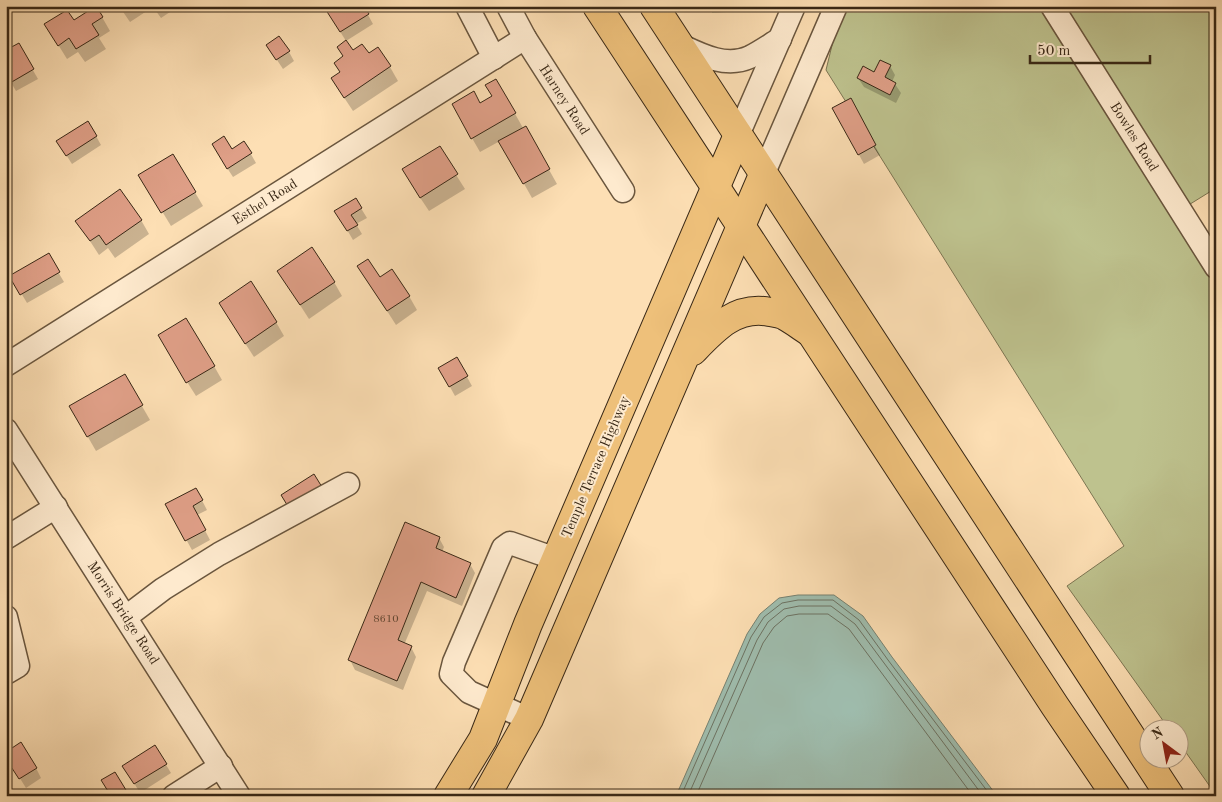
<svg xmlns="http://www.w3.org/2000/svg" width="1222" height="802" viewBox="0 0 1222 802" font-family="'Old Standard TT',serif">
<style>
.green{fill:#bec28e;stroke:#7c7552}
.water{fill:#9fbdae;stroke:#768171}
.shadow{fill:#0003}
.lines{fill:none;stroke-linecap:round;stroke-linejoin:round}
.shore{stroke:#6c7262;stroke-width:1}
.building{fill:#df9f87;stroke:#392816}
.minor-casing{stroke:#6a563e;stroke-width:25}
.major-casing{stroke:#392816;stroke-width:30}
.minor{stroke:#feeace;stroke-width:22}
.major{stroke:#eec07a;stroke-width:28}
.labels{text-anchor:middle;dominant-baseline:central;stroke-width:4;stroke-linejoin:round;paint-order:stroke}
.number-label{font-size:11px;fill:#624632}
.street-label{font-size:14px;fill:#392816;stroke:#feeace}
</style>
<rect width="100%" height="100%" fill="#fddfb4"/>
<filter id="stains"><feTurbulence type="fractalNoise" baseFrequency=".004" numOctaves="4"/><feColorMatrix values="0 0 0 0 .2 0 0 0 0 .09 0 0 0 0 .02 0 0 0 .5 -.17"/></filter>
<radialGradient id="worn" r=".72"><stop offset=".6" stop-color="#630" stop-opacity="0"/><stop offset="1" stop-color="#630" stop-opacity=".3"/></radialGradient>
<g class="green">
<path d="M846,6h197l173,277v512l-36,-51v-14l-11,-1 -102,-143 57,-40 -298,-476 10,-41z"/>
<path d="M1062,6h154v182l-29,18z"/>
</g>
<g class="water">
<path d="M708,6h37l-3,5 -30,1z"/>
<path d="M798,595h36l29,21 29,41 105,139h-321l71,-162 13,-20 19,-16z"/>
</g>
<g class="shadow">
<path d="M119,6h48l3,6 -9,6 -8,-11 -23,15z"/>
<path d="M363,6l10,18 -27,17 -15,-24z"/>
<path d="M436,6h12l-8,6z"/>
<path d="M102,17l8,14 -11,7 7,11 -21,13 -7,-10 -11,7 -13,-21 20,-16z"/>
<path d="M18,44l20,35 -22,12 -10,-17z"/>
<path d="M289,52l5,9 -11,8 -10,-15z"/>
<path d="M352,52l16,3 22,12 8,14 -45,30 -12,-18 1,-20z"/>
<path d="M890,66l5,9 -3,7 3,2 6,9 -5,10 -32,-16 -6,-9z"/>
<path d="M496,80l27,48 2,-1 32,57 -25,14 -32,-57 -20,11 -27,-47 27,-1 13,-7z"/>
<path d="M850,100l30,55 -16,9 -30,-55z"/>
<path d="M96,136l5,9 -29,19 -9,-14z"/>
<path d="M244,142l12,21 -23,14 -15,-23 13,-4z"/>
<path d="M439,148l26,41 -36,22 -18,-27z"/>
<path d="M173,155l30,51 -32,20 -31,-51z"/>
<path d="M356,200l11,18 -11,6 6,10 -9,6 -17,-29z"/>
<path d="M141,220l8,14 -34,24 -7,-10 -9,7 -22,-34z"/>
<path d="M48,255l16,27 -37,21 -16,-27z"/>
<path d="M359,267l50,29 8,14 -21,15z"/>
<path d="M278,271l56,11 8,14 -33,23z"/>
<path d="M228,317l48,5 8,14 -30,21z"/>
<path d="M167,350l47,16 8,14 -26,16z"/>
<path d="M457,359l15,27 -17,10 -15,-27z"/>
<path d="M124,375l26,45 -54,31 -26,-45z"/>
<path d="M196,489l11,21 -10,5 13,25 -18,10 -25,-45z"/>
<path d="M439,538l5,9 -2,5 28,12 5,9 -13,33 -35,-15 -23,54 7,2 5,10 -13,33 -48,-20 -5,-10z"/>
<path d="M155,747l16,26 -31,20 -16,-27z"/>
<path d="M6,756l30,12 5,10 -15,10z"/>
<path d="M114,774l14,22h-16z"/>
</g>
<g class="lines">
<g class="shore">
<path d="M681,796l70,-159 13,-20 18,-14 16,-3h35l26,20 29,40 103,136"/>
<path d="M688,796l69,-156 11,-18 16,-13 15,-3h32l24,18 128,172"/>
<path d="M696,796l67,-153 11,-16 13,-11 12,-2h29l21,15 124,167"/>
</g>
</g>
<g class="building">
<path d="M96,6l7,11 -11,7 7,11 -23,14 -7,-11 -11,8 -14,-22 23,-14 7,10z"/>
<path d="M326,6h38l5,8 -29,18 -16,-25z"/>
<path d="M279,36l11,15 -14,9 -10,-15z"/>
<path d="M346,40l7,10 9,-6 7,9 9,-6 13,19 -47,32 -13,-20 9,-6 -6,-9 9,-7 -6,-9z"/>
<path d="M19,43l15,26 -24,14 -4,-6v-27z"/>
<path d="M880,60l11,5 -6,12 11,6 -6,12 -33,-17 6,-12 11,6z"/>
<path d="M496,79l20,34 -45,26 -19,-35 22,-13 6,12 12,-7 -7,-11z"/>
<path d="M851,98l25,47 -18,10 -26,-47z"/>
<path d="M88,121l9,15 -31,20 -10,-15z"/>
<path d="M526,126l24,43 -27,15 -25,-43z"/>
<path d="M224,136l8,13 12,-8 8,12 -25,16 -15,-25z"/>
<path d="M440,146l18,28 -38,24 -18,-29z"/>
<path d="M173,154l23,38 -35,21 -23,-38z"/>
<path d="M120,189l22,31 -36,25 -7,-10 -9,6 -15,-20z"/>
<path d="M356,198l6,10 -11,7 7,10 -11,6 -13,-20z"/>
<path d="M312,247l23,35 -35,23 -23,-34z"/>
<path d="M49,253l11,19 -40,23 -11,-19z"/>
<path d="M368,259l12,18 12,-8 18,27 -23,15 -30,-45z"/>
<path d="M251,281l26,41 -32,22 -26,-41z"/>
<path d="M186,318l29,48 -29,17 -28,-48z"/>
<path d="M457,357l11,19 -19,11 -11,-19z"/>
<path d="M125,374l18,31 -56,32 -18,-31z"/>
<path d="M314,474l8,13 -33,21 -8,-13z"/>
<path d="M196,488l7,12 -10,6 13,24 -21,11 -20,-37z"/>
<path d="M405,522l35,15 -4,11 35,15 -15,35 -35,-16 -23,58 14,6 -15,35 -49,-21z"/>
<path d="M21,742l16,26 -18,11 -13,-20v-7z"/>
<path d="M155,745l12,19 -33,20 -12,-18z"/>
<path d="M115,772l11,18 -9,6h-6l-10,-16z"/>
</g>
<g class="lines">
<defs>
<g id="minor">
<path d="M467,6l27,52"/>
<path d="M508,6l17,32 98,153"/>
<path d="M1052,6l164,261"/>
<path d="M680,45c21,10 46,23 70,12 10,-5 20,-12 30,-18"/>
<path d="M738,135l56,-129"/>
<path d="M763,175l73,-169"/>
<path d="M6,365l519,-327"/>
<path d="M6,430l233,366"/>
<path d="M6,538l50,-31"/>
<path d="M6,617l12,49 -12,7"/>
<path d="M126,617l37,-28 56,-35 129,-70"/>
<path d="M529,719l-60,-27 -18,-18 3,-12 49,-114 7,-5 46,16"/>
<path d="M174,796l47,-30"/>
</g>
<g id="major">
<path d="M597,6l458,700 61,90"/>
<path d="M654,6l516,790"/>
<path d="M693,351c21,-22 43,-46 77,-39 5,1 10,1 15,4 8,4 15,10 23,15"/>
<path d="M448,796l35,-57 45,-115 210,-489"/>
<path d="M486,796l43,-77 234,-544"/>
</g>
</defs>
<use href="#minor" class="minor-casing"/>
<use href="#major" class="major-casing"/>
<use href="#minor" class="minor"/>
<use href="#major" class="major"/>
</g>
<g class="labels">
<g class="number-label">
<text x="386" y="619">8610</text>
</g>
<g class="street-label">
<text transform="translate(564 100) rotate(57)">Harney Road</text>
<text transform="translate(1134 137) rotate(58)">Bowles Road</text>
<text transform="translate(265 202) rotate(-32)">Esthel Road</text>
<text transform="translate(596 467) rotate(-67)">Temple Terrace Highway</text>
<text transform="translate(123 613) rotate(57)">Morris Bridge Road</text>
</g>
</g>
<rect width="1222" height="802" fill="none" stroke="#fddfb4" stroke-width="25"/>
<rect x="8" y="8" width="1207" height="787" fill="none" stroke="#392816" stroke-width="2.5"/>
<rect x="12" y="12" width="1197" height="777" fill="none" stroke="#392816"/>
<g transform="translate(1164 744) rotate(328)"><circle r="24" fill="#feeace" stroke="#af9c84"/>
<path d="M0-4L9 19L0 12L-9 19Z" fill="#8f2418"/>
<text y="-8" font-size="14" font-weight="bold" text-anchor="middle" fill="#392816">N</text>
</g>
<path d="M1030 55v8h120v-8" fill="none" stroke="#392816" stroke-width="2.5"/>
<text x="1037" y="55" font-size="15" fill="#392816" stroke="#feeace" stroke-width="4" paint-order="stroke">50 m</text>
<rect width="100%" height="100%" filter="url(#stains)"/>
<rect width="100%" height="100%" fill="url(#worn)"/>
</svg>
